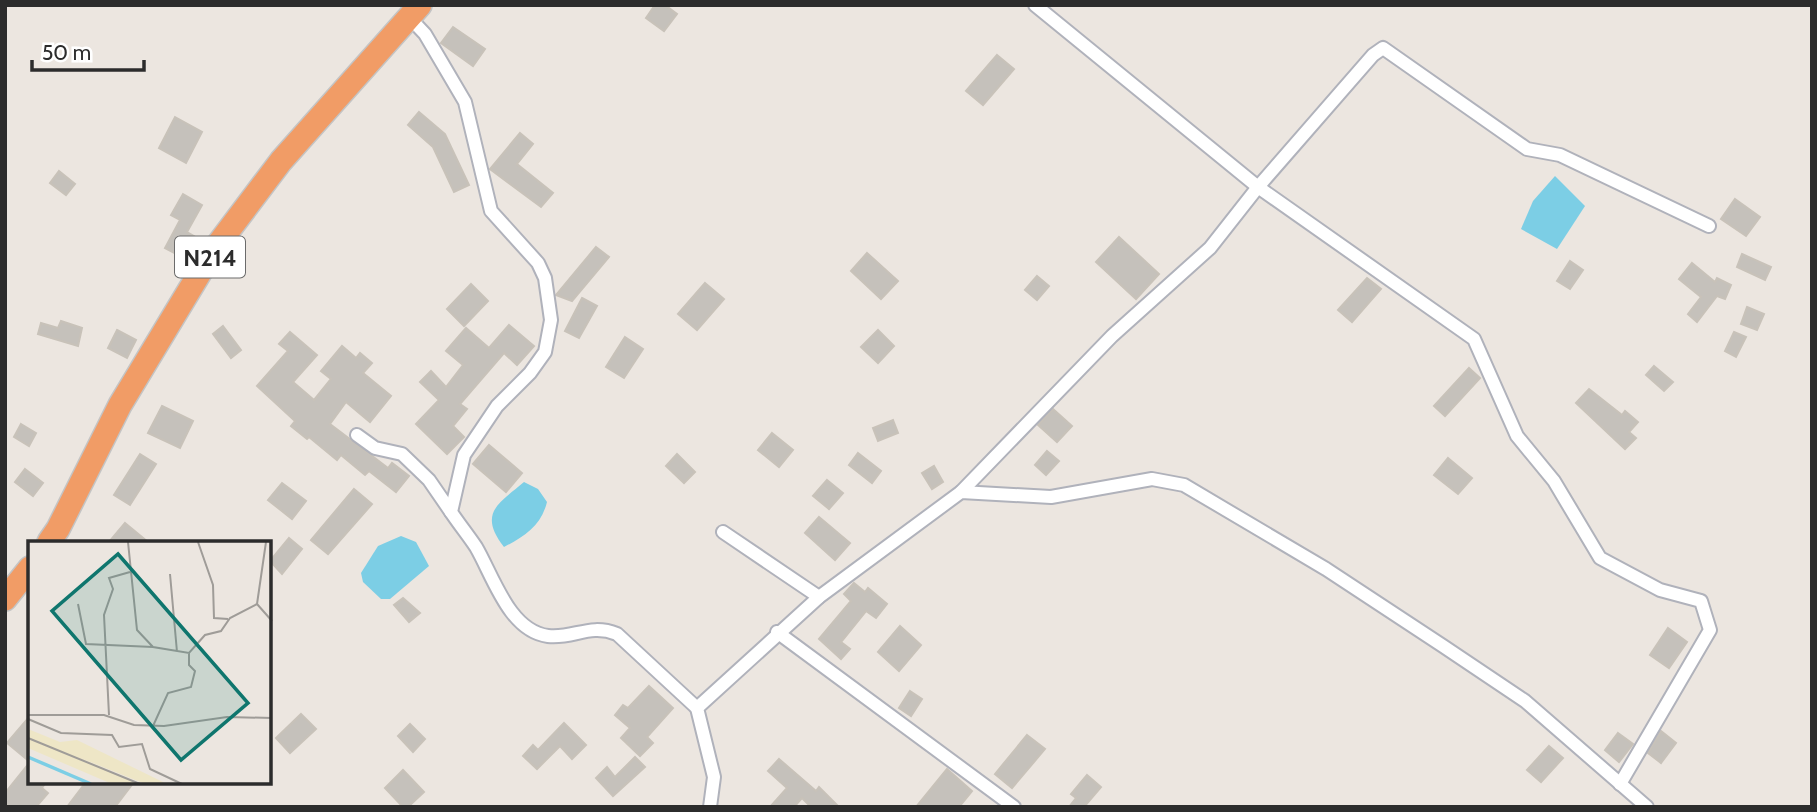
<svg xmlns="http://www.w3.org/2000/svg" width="1817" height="812" viewBox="0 0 1817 812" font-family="Cabin,sans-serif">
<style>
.water{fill:#7ccee5}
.building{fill:#c5c1bb;stroke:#c8c2b9;stroke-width:2}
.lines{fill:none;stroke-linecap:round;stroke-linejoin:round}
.street-casing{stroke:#b0b2bb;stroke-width:16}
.highway-casing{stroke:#c4c4c4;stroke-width:26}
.street{stroke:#fff;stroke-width:12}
.highway{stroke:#f19c66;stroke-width:23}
.labels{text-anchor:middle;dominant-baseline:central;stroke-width:5;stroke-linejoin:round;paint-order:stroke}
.shield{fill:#fff;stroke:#6b6b6b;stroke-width:2}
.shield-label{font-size:24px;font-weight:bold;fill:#2c2c2c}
.inset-river{fill:none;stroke:#7ccee5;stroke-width:3.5}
.inset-road{fill:none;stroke:#9f9c98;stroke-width:2}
.view{fill:#0f766e;fill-opacity:0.15;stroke:#0f766e;stroke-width:3.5}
.inset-edge{fill:none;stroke:#2c2c2c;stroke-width:3.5}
</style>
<rect width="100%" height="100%" fill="#ece6e0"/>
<g class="water">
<path d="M1555,176l30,30 -28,43 -36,-20 12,-28z"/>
<path d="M524,482l14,7 9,13c-6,24 -22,34 -43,45 -26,-34 -6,-43 20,-65z"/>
<path d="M401,536l15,6 13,24 -39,33h-9l-18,-17 -2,-9 17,-27z"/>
</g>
<g class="building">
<path d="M655,5h10l12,9 -13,17 -18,-13z"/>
<path d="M453,27l32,22 -12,17 -32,-23z"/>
<path d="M997,55l17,14 -31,36 -17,-14z"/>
<path d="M419,112l26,22 24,51 -15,7 -21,-45 -25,-22z"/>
<path d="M175,117l27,15 -16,31 -27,-15z"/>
<path d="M520,133l13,11 -16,20 36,29 -12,14 -51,-38z"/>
<path d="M59,171l16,13 -9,11 -16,-12z"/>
<path d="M183,194l19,11 -15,27 7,4 -12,21 -17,-9 15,-28 -9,-5z"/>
<path d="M1735,199l25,18 -14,19 -25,-17z"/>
<path d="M1119,237l40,37 -23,25 -40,-37z"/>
<path d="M596,247l13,10 -37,44 -16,-6z"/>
<path d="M867,253l31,28 -17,18 -30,-28z"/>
<path d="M1742,254l29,13 -6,13 -28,-13z"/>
<path d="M1570,261l13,9 -13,19 -13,-8z"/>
<path d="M1692,263l23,19 2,-4 14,7 -6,14 -8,-3 -20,26 -9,-8 13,-17 -22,-18z"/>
<path d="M1037,276l12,10 -12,14 -12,-10z"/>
<path d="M1367,278l14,11 -29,33 -14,-12z"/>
<path d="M705,283l19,16 -27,31 -19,-16z"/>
<path d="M471,284l17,17 -24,25 -17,-17z"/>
<path d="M582,298l15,8 -18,32 -14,-7z"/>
<path d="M1747,307l17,7 -7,16 -16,-6z"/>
<path d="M61,321l21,7 -4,18 -40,-12 3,-11 17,5z"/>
<path d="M509,325l25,21 -17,19 -13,-12 -44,51 7,5 -14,17 11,11 -17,17 -31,-30 23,-24 -19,-18 11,-11 15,16 17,-22 -17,-14 20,-23 23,20z"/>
<path d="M223,326l18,24 -10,8 -18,-24z"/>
<path d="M117,330l19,10 -9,18 -19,-10z"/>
<path d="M878,330l16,16 -16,17 -17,-16z"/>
<path d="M290,332l27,23 -24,27 21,18 17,-21 -10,-8 21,-25 14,12 4,-5 12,10 -9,10 28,23 -21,26 -24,-20 -16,22 58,44 4,-5 17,13 -13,16 -27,-21 -4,4 -24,-20 -4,5 -28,-23 -2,2 -16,-13 4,-5 -38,-35 31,-35 -9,-7z"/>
<path d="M1734,332l12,5 -10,20 -11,-6z"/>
<path d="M625,337l18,12 -19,29 -18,-11z"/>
<path d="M1654,366l19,16 -9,9 -18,-16z"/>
<path d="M1469,368l11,10 -35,38 -11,-10z"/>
<path d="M1589,389l33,26 3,-4 13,11 -9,10 7,6 -11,11 -49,-46z"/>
<path d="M162,406l31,15 -13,27 -32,-15z"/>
<path d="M1053,409l19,17 -15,16 -19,-17z"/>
<path d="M893,420l5,13 -20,8 -5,-13z"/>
<path d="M21,424l15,9 -7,13 -15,-9z"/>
<path d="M772,433l21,17 -14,17 -21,-17z"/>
<path d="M489,445l33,28 -16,19 -33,-28z"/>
<path d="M1047,451l12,10 -13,14 -11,-10z"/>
<path d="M858,453l23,18 -9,12 -23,-18z"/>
<path d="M140,454l16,10 -26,41 -16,-10z"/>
<path d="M677,454l18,18 -11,11 -18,-17z"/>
<path d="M1448,458l24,20 -14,16 -24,-19z"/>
<path d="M934,466l9,16 -11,7 -10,-16z"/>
<path d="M25,469l18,14 -10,13 -18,-14z"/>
<path d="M827,480l16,13 -14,16 -16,-13z"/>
<path d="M282,483l24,18 -14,18 -24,-19z"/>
<path d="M354,489l18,15 -44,50 -17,-14z"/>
<path d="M819,517l31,26 -15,17 -30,-27z"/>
<path d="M125,523l23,19h-39z"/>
<path d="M289,538l13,11 -20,25 -12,-13z"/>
<path d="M854,583l11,9 3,-4 19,16 -11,14 -10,-7 -25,31 9,7 -9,10 -22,-20 32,-38 -7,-7z"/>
<path d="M403,598l17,15 -11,9 -15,-17z"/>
<path d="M900,626l21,19 -22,26 -21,-19z"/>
<path d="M1668,628l19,14 -18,26 -19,-13z"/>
<path d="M649,686l24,22 -26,29 6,6 -13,13 -19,-18 9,-10 -15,-13 8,-10 5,3z"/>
<path d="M910,691l12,8 -11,17 -12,-8z"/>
<path d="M301,714l15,15 -26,24 -14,-15z"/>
<path d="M30,716v46l-23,-19z"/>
<path d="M564,723l22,22 -14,14 -12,-13 -23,23 -14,-13 10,-11 5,5z"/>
<path d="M410,724l15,15 -12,13 -15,-16z"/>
<path d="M1661,731l15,12 -15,20 -13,-10z"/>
<path d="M1618,733l15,11 -14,18 -14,-12z"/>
<path d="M1027,735l18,14 -33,39 -17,-14z"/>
<path d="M1549,746l14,12 -22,24 -14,-12z"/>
<path d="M635,757l10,10 -32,29 -17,-18 11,-11 8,10z"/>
<path d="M779,759l37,32 3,-4 20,20h-28l-9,-9 -8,9h-24l17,-19 -19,-17z"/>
<path d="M30,762v20h16l-4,6 6,5 -12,14h-26l-5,-4v-10z"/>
<path d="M947,769l25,22 -13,16h-43z"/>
<path d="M403,770l21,22 -16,15h-5l-18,-19z"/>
<path d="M1087,775l14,12 -17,20h-15l7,-9 -5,-4z"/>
<path d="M86,782h48l-19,25h-48z"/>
</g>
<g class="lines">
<defs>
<g id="street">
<path d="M1035,5l223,182 216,152 43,97 37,45 46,77 60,32 41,11 9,29 -90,154"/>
<path d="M409,17l16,17 40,68 26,109 47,52 7,15 6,42 -6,32 -15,21 -33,33 -33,49 -13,57c8,12 17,23 25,35 17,29 33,84 72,89 26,3 41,-13 69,-2l80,74"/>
<path d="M357,435l18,13 27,6 27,26 22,32"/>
<path d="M961,492l151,-156 98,-88 48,-61 115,-132 10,-7 144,101 33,6 149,71"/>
<path d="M723,532l96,65"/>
<path d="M777,632l237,175"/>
<path d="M710,807l4,-30 -17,-69 122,-111 142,-105 90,5 101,-18 32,6 142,84 117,77 82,55 122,106"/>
</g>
<g id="highway">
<path d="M49,542l9,-13 62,-124 93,-154 68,-90 139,-156"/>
<path d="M5,599l25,-31"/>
</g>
</defs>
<use href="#street" class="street-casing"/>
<use href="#highway" class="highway-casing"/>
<use href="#street" class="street"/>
<use href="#highway" class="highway"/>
</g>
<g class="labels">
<rect class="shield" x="175" y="236.5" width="70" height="41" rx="5"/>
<g class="shield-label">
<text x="210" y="257">N214</text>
</g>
</g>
<g transform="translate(28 541)">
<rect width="243" height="243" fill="#ece6e0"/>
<path d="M0,188l32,13 17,-2 90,44h-22l-67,-27 62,27h-28l-84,-36z" fill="#eee6c6"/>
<path class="inset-river" d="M0,216l63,27"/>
<path class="inset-road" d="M100,1l9,88 16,17 36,6 16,-18 16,-4 9,-13 27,-14 9,-62M170,1l15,43 1,33 14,1M142,33l7,78M50,63l8,40 67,3M229,63l15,17M0,174h76l30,10 30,1 63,-9 45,1M81,174l-5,-100 9,-26 -4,-11 21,-6M0,178l33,14 51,2 7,12 23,-3 8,25 32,15M125,185l15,-33 23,-6 4,-16 -6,-6v-12M0,197l112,46"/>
<path class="view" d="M90,13l130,149 -67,57 -129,-149z"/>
<rect width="243" height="243" class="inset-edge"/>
</g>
<rect width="1817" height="812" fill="none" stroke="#2c2c2c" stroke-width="14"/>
<path d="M32 60v10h112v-10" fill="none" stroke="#2c2c2c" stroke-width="3.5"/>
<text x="42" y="60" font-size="21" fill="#2c2c2c" stroke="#ffffff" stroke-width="5" paint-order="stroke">50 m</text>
</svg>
